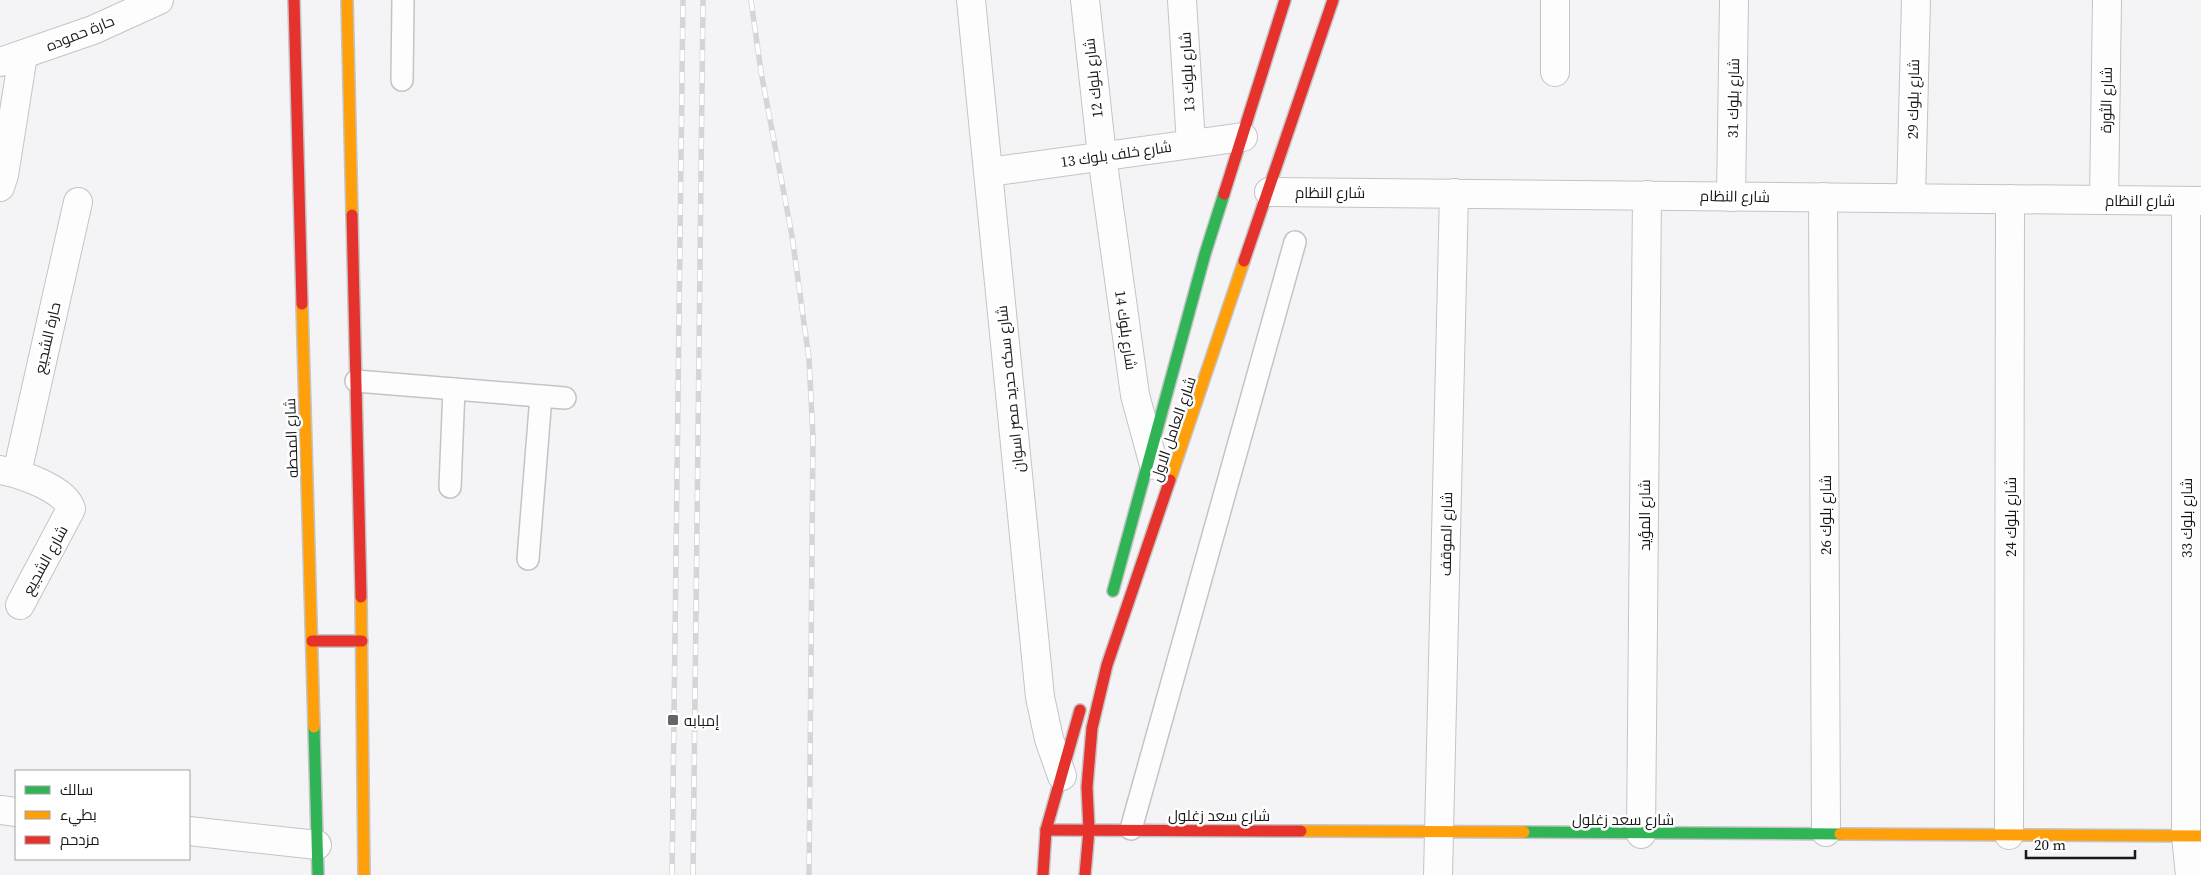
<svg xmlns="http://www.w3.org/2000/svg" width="2201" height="875" viewBox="0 0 2201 875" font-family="'Source Serif 4',Cairo,serif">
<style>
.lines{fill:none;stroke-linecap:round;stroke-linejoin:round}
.lane-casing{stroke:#c4c4c6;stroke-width:24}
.street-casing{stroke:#c4c4c6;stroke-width:30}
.fast-casing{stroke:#c4c4c6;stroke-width:14}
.slow-casing{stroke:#c4c4c6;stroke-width:14}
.jam-casing{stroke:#c4c4c6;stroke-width:14}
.lane{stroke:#fdfdfe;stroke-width:21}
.street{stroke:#fdfdfe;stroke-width:28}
.fast{stroke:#30b455;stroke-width:11}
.slow{stroke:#ff9f0a;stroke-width:11}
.jam{stroke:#e5322d;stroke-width:11}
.rail-casing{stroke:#d5d5d7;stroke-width:5.5}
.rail{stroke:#fff;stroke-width:4;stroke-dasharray:11;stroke-linecap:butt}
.poi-dot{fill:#656466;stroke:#fff;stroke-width:2}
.labels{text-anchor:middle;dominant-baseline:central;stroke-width:5;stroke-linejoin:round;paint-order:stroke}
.street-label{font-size:15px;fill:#181719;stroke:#fff}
.poi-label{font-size:15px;fill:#181719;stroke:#fff;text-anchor:start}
</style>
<rect width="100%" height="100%" fill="#f4f3f6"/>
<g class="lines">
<defs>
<g id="lane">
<path d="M402,80l1,-80"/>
<path d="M356,381l209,17"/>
<path d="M450,487l4,-98"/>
<path d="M528,559l13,-163"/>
<path d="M1131,829l164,-587"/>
</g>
<g id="street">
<path d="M971,0l69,697 9,42 13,37"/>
<path d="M1085,0l17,156 33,239 19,70"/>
<path d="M1182,0l9,144"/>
<path d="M1555,0v72"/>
<path d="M0,62l93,-32 66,-30"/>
<path d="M989,172l254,-35"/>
<path d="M0,187l4,-12 19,-120"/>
<path d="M1269,192l932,9"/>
<path d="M1731,197l3,-197"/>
<path d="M1823,197l3,635"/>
<path d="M1911,197l5,-197"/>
<path d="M2104,200l3,-200"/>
<path d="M2186,201v635l4,39"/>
<path d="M0,470c19,3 66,19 71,39l-51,96"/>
<path d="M17,473l61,-271"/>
<path d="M0,810l16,2"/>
<path d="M189,831l128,14"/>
<path d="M1641,834l6,-639"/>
<path d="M2009,835l1,-636"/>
<path d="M1438,875l16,-682"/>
</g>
<g id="fast">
<path d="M1113,591l92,-337 19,-60"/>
<path d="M314,727l4,148"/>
<path d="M1524,832l316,2"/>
</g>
<g id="slow">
<path d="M347,0l5,215"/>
<path d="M302,304l12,423"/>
<path d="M1170,480l74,-219"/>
<path d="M361,597l3,278"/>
<path d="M1301,831l223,1"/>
<path d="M1840,834l361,2"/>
</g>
<g id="jam">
<path d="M294,0l8,304"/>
<path d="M1224,194l61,-194"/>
<path d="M352,215l9,382"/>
<path d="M1244,261l89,-261"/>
<path d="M312,641h50"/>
<path d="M1046,830l255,1"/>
<path d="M1043,875l3,-45 34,-120"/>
<path d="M1085,875l4,-45 -2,-43 5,-59 15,-63 63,-185"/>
</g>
</defs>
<use href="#lane" class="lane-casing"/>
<use href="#street" class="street-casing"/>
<use href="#fast" class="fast-casing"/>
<use href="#slow" class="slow-casing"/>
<use href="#jam" class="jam-casing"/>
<use href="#lane" class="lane"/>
<use href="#street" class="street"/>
<use href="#fast" class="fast"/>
<use href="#slow" class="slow"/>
<use href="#jam" class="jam"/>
<defs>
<g id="rail">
<path d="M751,0l10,72 31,164 17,123 4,78 -4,438"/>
<path d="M672,875l11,-875"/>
<path d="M693,875l10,-875"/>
</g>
</defs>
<use href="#rail" class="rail-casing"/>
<use href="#rail" class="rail"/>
</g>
<rect class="poi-dot" x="667" y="714" width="12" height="12" rx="2.5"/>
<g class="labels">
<g class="street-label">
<text transform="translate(80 33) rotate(-22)">حارة حموده</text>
<text transform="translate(1187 72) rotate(-93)">شارع بلوك 13</text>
<text transform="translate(1093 78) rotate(-96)">شارع بلوك 12</text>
<text transform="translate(1733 98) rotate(-89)">شارع بلوك 31</text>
<text transform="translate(1913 99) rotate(-89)">شارع بلوك 29</text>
<text transform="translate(2106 100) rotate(-89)">شارع الثورة</text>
<text transform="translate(1116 154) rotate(-8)">شارع خلف بلوك 13</text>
<text x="1330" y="192">شارع النظام</text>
<text transform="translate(1735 196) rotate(1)">شارع النظام</text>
<text x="2140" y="200">شارع النظام</text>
<text transform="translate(1126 330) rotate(82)">شارع بلوك 14</text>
<text transform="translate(47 338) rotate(-77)">حارة الشجيع</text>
<text transform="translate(1010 389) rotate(-96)">شارع سكه حديد مصر اسوان</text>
<text transform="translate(1173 429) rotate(-71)">شارع العامل الاول</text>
<text transform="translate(291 438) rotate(-92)">شارع المحطه</text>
<text transform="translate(1644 515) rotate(-90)">شارع المؤيد</text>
<text transform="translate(1825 515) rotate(-90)">شارع بلوك 26</text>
<text transform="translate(2010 517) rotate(-90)">شارع بلوك 24</text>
<text transform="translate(2186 518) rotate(-90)">شارع بلوك 33</text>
<text transform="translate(1446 534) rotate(-89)">شارع الموقف</text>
<text transform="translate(45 560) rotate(-61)">شارع الشجيع</text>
<text x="1219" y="815">شارع سعد زغلول</text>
<text x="1623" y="819">شارع سعد زغلول</text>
</g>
<g class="poi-label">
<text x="684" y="720">إمبابه</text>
</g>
</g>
<rect x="15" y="770" width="175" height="90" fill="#ffffff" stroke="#a3a2a3"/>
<rect x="25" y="786" width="25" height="8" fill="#30b455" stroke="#a3a2a3"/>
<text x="60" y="795" font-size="15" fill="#181719">سالك</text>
<rect x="25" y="811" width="25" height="8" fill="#ff9f0a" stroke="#a3a2a3"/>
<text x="60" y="820" font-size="15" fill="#181719">بطيء</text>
<rect x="25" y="836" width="25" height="8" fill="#e5322d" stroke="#a3a2a3"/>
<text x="60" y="845" font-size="15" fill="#181719">مزدحم</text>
<path d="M2026 850v8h109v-8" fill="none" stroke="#181719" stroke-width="2.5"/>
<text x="2034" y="850" font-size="15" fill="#181719" stroke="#ffffff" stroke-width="4" paint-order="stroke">20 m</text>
</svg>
